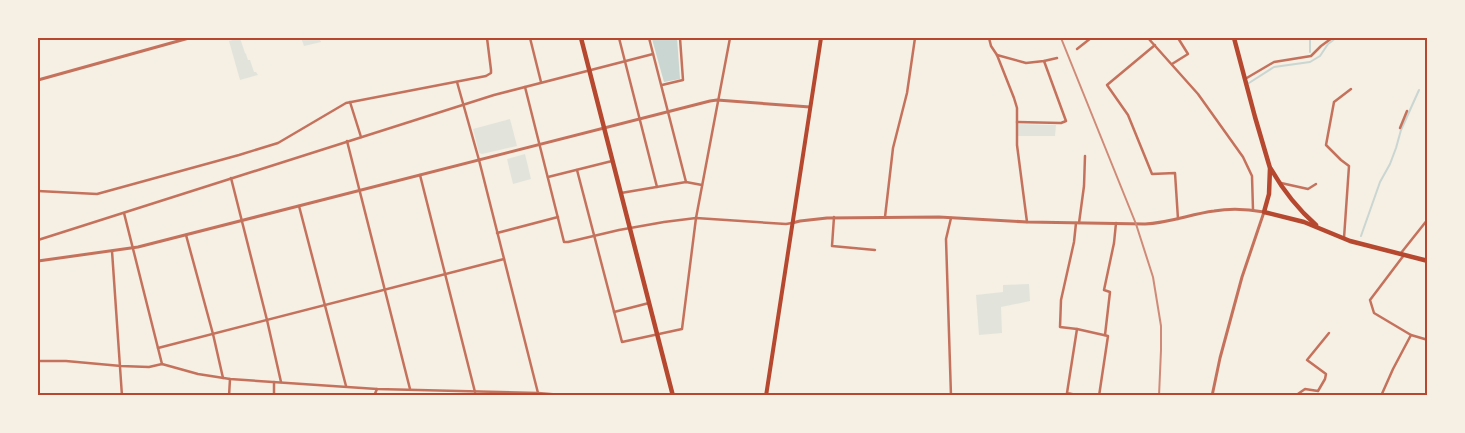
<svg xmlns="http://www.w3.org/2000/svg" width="1465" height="433" viewBox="0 0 1465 433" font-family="Raleway,sans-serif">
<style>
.green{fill:#e2e4dc}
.water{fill:#c9d6d2}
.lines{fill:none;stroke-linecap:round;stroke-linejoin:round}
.stream{stroke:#c9d6d2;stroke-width:2}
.minor{stroke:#c5725c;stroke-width:2.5}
.tertiary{stroke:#c5725c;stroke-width:3}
.secondary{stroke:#b5482f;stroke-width:4}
.primary{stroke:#b5482f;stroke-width:4.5}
.trunk{stroke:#b5482f;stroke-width:4.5}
.rail{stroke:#cf8b77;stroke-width:2}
.neatline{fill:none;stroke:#b5482f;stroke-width:2}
</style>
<rect width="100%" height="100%" fill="#f6efe4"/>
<g class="green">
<path d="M240,38l5,15 1,1 2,6h2l4,12h2l2,3 -18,5 -11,-39z"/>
<path d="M301,38h18l2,4 -17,4z"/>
<path d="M510,119l7,27 -35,8 -3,-1 -6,-24z"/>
<path d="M1018,124l38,1 -1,11h-37z"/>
<path d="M525,154l6,25 -18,5 -6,-25z"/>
<path d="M1029,284l1,17 -29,6 1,26 -23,2 -3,-40 27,-3v-7z"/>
</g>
<path class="water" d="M660,38h17l3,41 -16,3 -12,-43z"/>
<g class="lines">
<g class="stream">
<path d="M1310,52v-14"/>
<path d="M1249,83l25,-16 36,-5 10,-6 8,-12 8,-6"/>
<path d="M1361,236l19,-54 10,-18 6,-16 5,-18 18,-40"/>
</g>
<g class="minor">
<path d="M530,38l11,44"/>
<path d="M619,38l38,149"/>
<path d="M649,38l37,144"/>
<path d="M989,38l2,8 6,9 17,43 3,10v37l10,77"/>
<path d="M1148,38l50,56 45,63 9,19 1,34"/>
<path d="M1155,45l-48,40 21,30 24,59 23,-1 3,46"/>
<path d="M1077,49l14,-11"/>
<path d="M997,55l29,8 18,-2 13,-3"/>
<path d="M1172,64l16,-10 -10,-16"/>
<path d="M1245,79l29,-17 37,-6 10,-10 11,-8"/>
<path d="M457,82l22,78 59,233"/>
<path d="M662,85l21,-5 -3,-42"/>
<path d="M525,87l39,155h4l51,-12 45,-8 32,-4 90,6 6,-1"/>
<path d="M350,102l11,35"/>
<path d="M1017,122l44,1 5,-2 -22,-60"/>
<path d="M1400,128l7,-17"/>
<path d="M347,141l63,248"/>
<path d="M577,170l45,172 60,-13 14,-111 34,-180"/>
<path d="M420,175l55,217"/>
<path d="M548,177l64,-16"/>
<path d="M231,178l36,142 14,62"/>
<path d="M1281,183l27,6 8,-5"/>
<path d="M38,191l59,3 142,-39 39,-12 68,-40 140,-27 5,-3v-3l-4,-32"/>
<path d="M621,193l65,-11 16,3"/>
<path d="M299,206l47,180"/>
<path d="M124,213l38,151"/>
<path d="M834,217l-2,29 43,4"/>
<path d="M885,217l8,-69 14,-55 8,-55"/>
<path d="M951,218l-5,21 5,157"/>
<path d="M1076,223l-2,19 -13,58 -1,27 17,2 31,7 -9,60"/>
<path d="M1079,223l5,-37 1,-30"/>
<path d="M497,233l61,-16"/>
<path d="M186,235l27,99 10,44"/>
<path d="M1344,238l5,-72 -8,-6 -15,-15 8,-43 17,-13"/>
<path d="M38,240l456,-145 159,-41"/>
<path d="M112,251l10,145"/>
<path d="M1401,253l27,-34"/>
<path d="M1404,255l-34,45 4,13 37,22 17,5"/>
<path d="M614,312l35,-9"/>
<path d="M1077,329l-10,64 14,3"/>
<path d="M1105,335l5,-43 -6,-2 10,-47 2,-20"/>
<path d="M158,348l346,-89"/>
<path d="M38,361h28l55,5 28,1 13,-3 36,10 32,5 147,10 161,4 36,3"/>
<path d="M229,396l1,-17"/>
<path d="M274,396v-14"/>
<path d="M374,396l3,-7"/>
<path d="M1295,396l10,-7 13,2 7,-12 1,-5 -19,-14 22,-27"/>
<path d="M1381,396l12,-27 18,-34"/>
</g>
<g class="tertiary">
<path d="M38,80l151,-42"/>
<path d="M792,223l8,-2 27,-3 112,-1 88,5 118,2c24,-1 46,-10 69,-13 16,-3 34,-2 50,1l-22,65 -22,81 -8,38"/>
<path d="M38,261l100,-14 572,-146 7,-1 93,7"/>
</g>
<path class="secondary" d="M766,396l55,-358"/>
<g class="primary">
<path d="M1234,38l21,79 15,51 -1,26 -5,18 40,10 46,19 78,20"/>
<path d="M1271,169c12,21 27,40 45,56"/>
</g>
<path class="trunk" d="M581,38l92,358"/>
<path class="rail" d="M1061,38l75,186 17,53 8,49v24l-2,46"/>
</g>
<rect width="1465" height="433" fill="none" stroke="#f6efe4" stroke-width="78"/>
<rect x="39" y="39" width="1387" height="355" class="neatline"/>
</svg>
